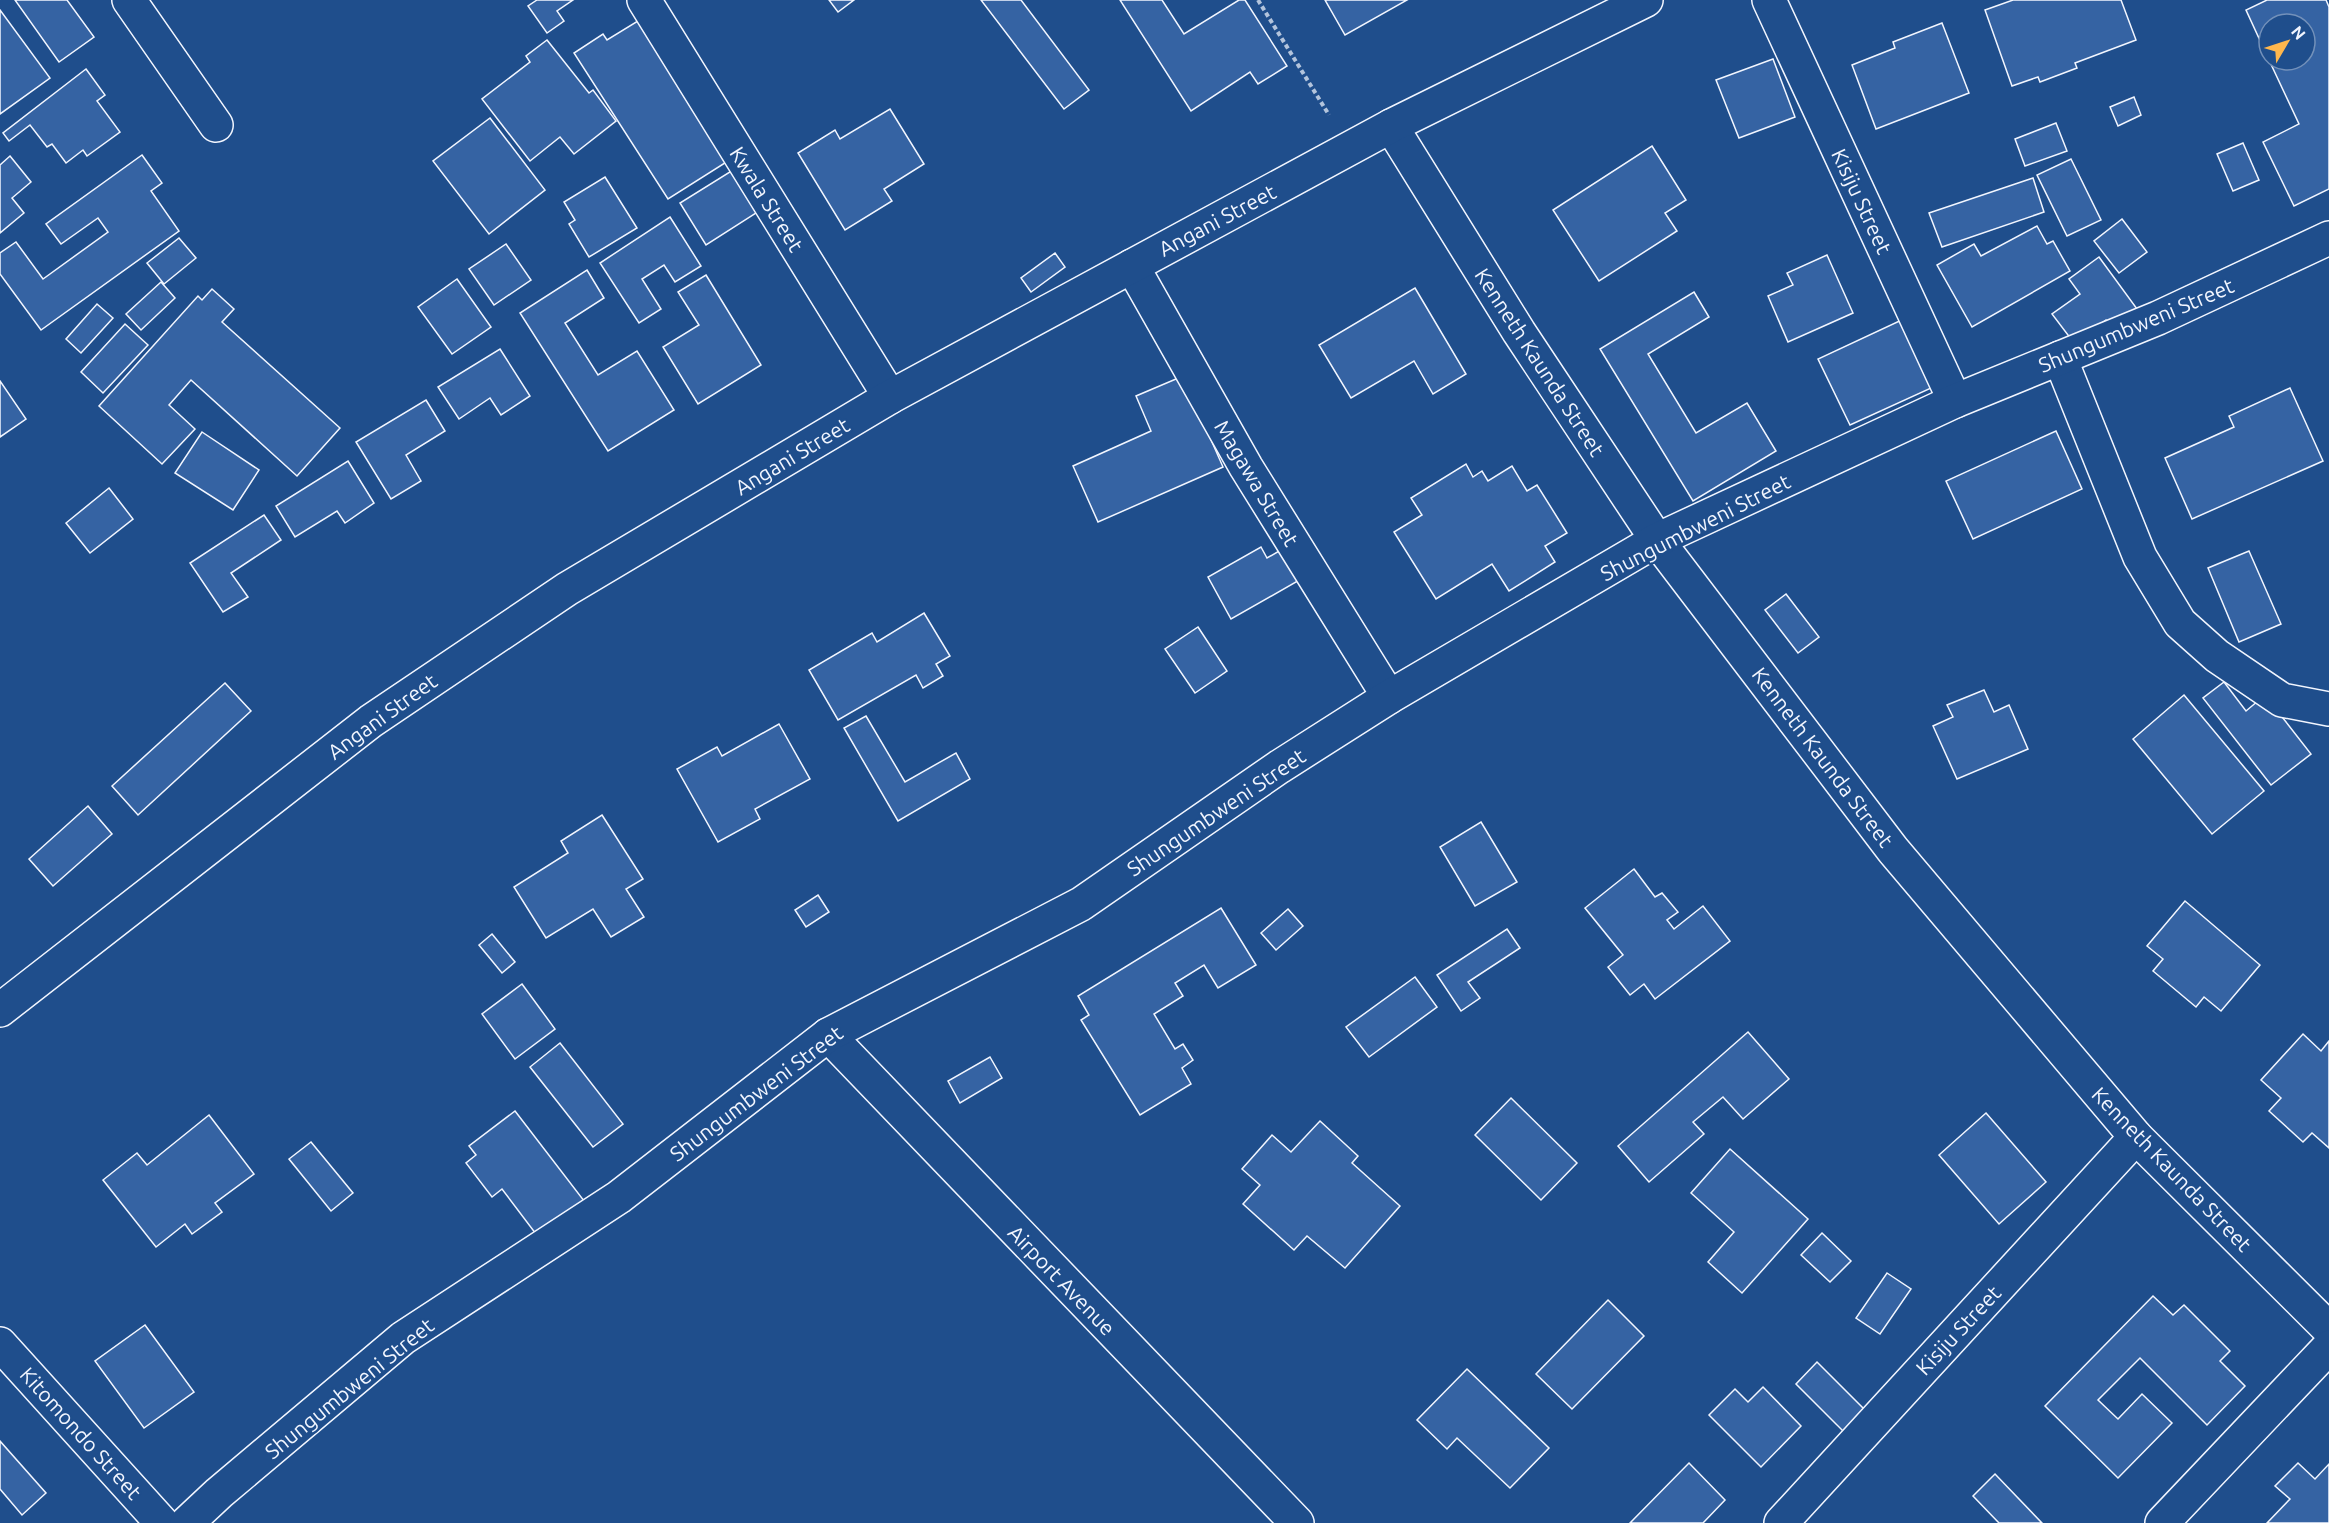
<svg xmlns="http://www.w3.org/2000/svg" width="2329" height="1523" viewBox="0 0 2329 1523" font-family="Ubuntu,sans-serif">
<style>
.building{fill:#3563a3;stroke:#f2f6ff;stroke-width:1.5}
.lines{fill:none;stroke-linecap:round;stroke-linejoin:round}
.minor-casing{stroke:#f2f6ff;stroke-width:36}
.path{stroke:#b3c4dc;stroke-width:4;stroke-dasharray:4.5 3;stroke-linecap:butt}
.minor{stroke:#1f4e8c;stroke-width:33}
.labels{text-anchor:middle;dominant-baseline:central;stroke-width:4.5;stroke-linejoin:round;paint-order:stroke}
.street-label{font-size:21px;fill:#f2f6ff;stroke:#1f4e8c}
</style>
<rect width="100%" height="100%" fill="#1f4e8c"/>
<g class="building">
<path d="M15,0h52l27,37 -35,25z"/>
<path d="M537,0h36l-16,11 7,10 -17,12 -19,-27z"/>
<path d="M829,0h25l-16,12z"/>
<path d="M981,0h40l68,90 -25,19z"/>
<path d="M1120,0h42l22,34 55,-34h6l42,66 -29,18 -8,-12 -59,39z"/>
<path d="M1325,0h82l-62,35z"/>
<path d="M2013,0h108l15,40 -61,23 2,5 -37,14 -2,-5 -26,9 -27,-76z"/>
<path d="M2267,0h59l3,7v182l-35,17 -31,-64 36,-18 -30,-64h36v-36h-36v36l-23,-50z"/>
<path d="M0,10l50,68 -50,36z"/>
<path d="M646,16l90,140 -68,43 -94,-146 29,-19 4,6z"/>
<path d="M1942,23l27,70 -93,36 -24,-64 43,-17 -2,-6z"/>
<path d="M547,40l42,53 4,-3 23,31 -42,33 -14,-17 -30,24 -48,-62 48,-37 -4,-6z"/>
<path d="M1773,59l22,58 -56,21 -23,-58z"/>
<path d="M86,69l19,26 -8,6 23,31 -33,24 -4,-6 -17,13 -14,-19 -5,3 -17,-22 -21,16 -6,-8z"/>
<path d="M2134,97l7,18 -23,11 -8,-19z"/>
<path d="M890,109l34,55 -40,25 8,12 -47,29 -47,-77 37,-23 5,9z"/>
<path d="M490,118l55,72 -56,44 -56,-73z"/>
<path d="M2056,123l11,28 -42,15 -10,-27z"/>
<path d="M2243,143l16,37 -26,11 -16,-37z"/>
<path d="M1652,146l34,54 -21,13 12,18 -78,50 -46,-71z"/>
<path d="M142,155l20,28 -11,8 28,40 -138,99 -41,-56v-21l16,-11 27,37 65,-47 -10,-14 -37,26 -15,-20z"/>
<path d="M10,156l21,26 -19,16 12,15 -24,20v-68z"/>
<path d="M2071,159l30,61 -34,16 -30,-61z"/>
<path d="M741,165l26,41 -61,39 -26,-42z"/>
<path d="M605,177l32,51 -48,29 -20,-33 6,-4 -11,-18z"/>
<path d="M2033,178l11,34 -102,35 -13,-34z"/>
<path d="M670,217l31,49 -26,16 -11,-17 -22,14 19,30 -22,14 -39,-60z"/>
<path d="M2122,219l25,33 -28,21 -25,-32z"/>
<path d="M2037,226l10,18 6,-3 17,30 -98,56 -35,-62 37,-21 7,12z"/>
<path d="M179,238l17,20 -32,26 -17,-21z"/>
<path d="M506,244l25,36 -37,25 -25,-36z"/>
<path d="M1055,253l10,14 -34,25 -10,-14z"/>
<path d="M1827,255l26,58 -65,29 -20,-46 25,-11 -6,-12z"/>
<path d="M2099,257l41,56 -25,19 -9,-12 -32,23 -22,-29 28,-20 -11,-15z"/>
<path d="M587,270l17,28 -39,25 33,52 39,-24 37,59 -66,41 -88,-138z"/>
<path d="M706,275l55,90 -63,39 -35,-57 36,-22 -21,-33z"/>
<path d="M457,279l34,48 -39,27 -34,-47z"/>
<path d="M161,282l14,16 -34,32 -15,-16z"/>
<path d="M1415,288l51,86 -33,20 -19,-33 -63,37 -32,-53z"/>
<path d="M212,289l22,20 -12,13 118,106 -43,48 -106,-96 -22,25 26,24 -33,35 -63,-58 99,-110 4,4z"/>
<path d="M1694,292l15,25 -61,37 48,79 51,-30 29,48 -83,50 -93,-152z"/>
<path d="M97,304l16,14 -32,35 -15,-14z"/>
<path d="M1908,317l32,67 -90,41 -32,-66z"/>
<path d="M125,324l23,21 -45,48 -22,-21z"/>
<path d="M500,349l30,47 -29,19 -11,-17 -31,21 -21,-32z"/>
<path d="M1183,376l40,91 -125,55 -25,-56 78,-35 -15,-35z"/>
<path d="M0,381l26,38 -26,18z"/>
<path d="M2290,388l33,73 -131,58 -27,-61 69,-31 -5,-11z"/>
<path d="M426,400l19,31 -39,24 15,26 -30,18 -35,-57z"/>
<path d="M2056,431l26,58 -109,50 -27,-58z"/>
<path d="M202,432l57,38 -26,40 -58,-37z"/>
<path d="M348,461l26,42 -29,20 -8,-12 -42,26 -19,-31z"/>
<path d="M1466,464l7,13 9,-6 6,10 24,-15 15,25 10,-6 30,48 -22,13 10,16 -46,29 -17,-27 -56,35 -42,-67 28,-17 -11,-17z"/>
<path d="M109,488l24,31 -43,34 -24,-30z"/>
<path d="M264,515l17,25 -50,33 17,24 -25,15 -33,-49z"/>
<path d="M1261,547l6,11 19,-11 17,31 -72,41 -23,-42z"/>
<path d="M2249,551l32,73 -42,18 -31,-74z"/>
<path d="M1786,594l33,43 -21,16 -33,-43z"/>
<path d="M924,613l26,43 -14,8 7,12 -20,12 -7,-13 -78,45 -29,-50 63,-37 5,9z"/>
<path d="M1198,627l29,44 -32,22 -30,-44z"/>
<path d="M2224,682l22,29 19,-16 46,59 -40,31 -68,-87z"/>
<path d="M225,683l26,28 -113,104 -26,-29z"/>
<path d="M1984,690l10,22 15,-7 19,44 -71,30 -24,-53 20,-9 -6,-12z"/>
<path d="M2184,695l80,96 -52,43 -79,-95z"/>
<path d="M866,716l39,66 51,-29 14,26 -72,42 -54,-93z"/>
<path d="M779,724l31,55 -55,30 5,10 -42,23 -41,-73 40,-22 5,9z"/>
<path d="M88,806l24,28 -59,52 -24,-27z"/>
<path d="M602,815l41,64 -17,10 18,28 -33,20 -18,-28 -47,29 -32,-51 54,-34 -7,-12z"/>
<path d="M1481,822l36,60 -42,24 -35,-59z"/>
<path d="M1634,869l21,28 7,-4 16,19 -11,8 7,9 29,-23 27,35 -75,58 -11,-15 -14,11 -22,-28 15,-12 -38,-47z"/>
<path d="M818,895l11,17 -23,15 -11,-17z"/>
<path d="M2185,901l75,64 -39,46 -17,-14 -8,10 -43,-36 10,-12 -16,-13z"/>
<path d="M1221,908l35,57 -38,23 -14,-23 -29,18 8,13 -29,18 21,35 8,-5 10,16 -11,8 9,16 -51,31 -59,-95 8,-5 -11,-19z"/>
<path d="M1288,909l15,17 -27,24 -15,-17z"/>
<path d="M1507,929l13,19 -52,34 12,16 -19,13 -24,-36z"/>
<path d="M492,934l23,28 -13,11 -23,-28z"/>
<path d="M1415,977l22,30 -68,50 -23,-30z"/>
<path d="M522,984l33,45 -40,30 -33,-45z"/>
<path d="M1748,1032l41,47 -46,40 -20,-22 -30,25 11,12 -55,48 -31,-36z"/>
<path d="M2303,1034l18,17 8,-10v107l-17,-15 -9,9 -34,-31 12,-13 -20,-18z"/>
<path d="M560,1043l63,81 -30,23 -63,-80z"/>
<path d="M990,1057l12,21 -42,25 -12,-22z"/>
<path d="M1511,1098l66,65 -36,37 -66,-65z"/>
<path d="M515,1111l73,95 -46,36 -40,-53 -10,8 -26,-34 10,-8 -7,-9z"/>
<path d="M1986,1113l60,69 -47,42 -60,-69z"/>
<path d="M209,1115l45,59 -39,29 7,9 -30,22 -7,-10 -29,23 -53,-67 34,-27 10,12z"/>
<path d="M1320,1121l38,35 -6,7 48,43 -55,62 -38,-32 -13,14 -51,-46 17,-19 -18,-16 30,-34 19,17z"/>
<path d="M311,1142l42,51 -22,18 -42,-52z"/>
<path d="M1730,1149l78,70 -66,74 -34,-31 26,-30 -43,-39z"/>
<path d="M1822,1233l29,28 -21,21 -29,-27z"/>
<path d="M1887,1273l24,16 -31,45 -24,-16z"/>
<path d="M2153,1296l20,19 11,-10 46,46 -10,10 25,25 -38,39 -67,-67 -42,42 20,19 24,-25 30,29 -54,55 -73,-72z"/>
<path d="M1608,1300l36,36 -72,73 -36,-35z"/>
<path d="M145,1325l49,67 -50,36 -49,-67z"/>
<path d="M1817,1362l50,50 -21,22 -50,-50z"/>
<path d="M1467,1369l82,79 -39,40 -53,-50 -10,11 -30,-29z"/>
<path d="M1763,1387l38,39 -40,41 -52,-52 26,-26 13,13z"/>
<path d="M0,1441l46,52 -24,22 -22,-26z"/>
<path d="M1689,1463l36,37 -22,23h-73z"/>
<path d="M2298,1463l17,16 14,-15v59h-62l23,-24 -15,-13z"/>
<path d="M1995,1474l47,49h-43l-26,-27z"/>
</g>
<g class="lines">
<defs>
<g id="minor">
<path d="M129,0l87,125"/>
<path d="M644,0l246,397"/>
<path d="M1769,0l186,401"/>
<path d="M1391,126l128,206 138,208 236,310 243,287 193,192"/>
<path d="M1132,266l114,201 143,230"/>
<path d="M2060,358l80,199 40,66 37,33 65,44 47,9"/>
<path d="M0,1010l371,-289 196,-132 323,-192 501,-271 255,-126"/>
<path d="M828,1035l469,488"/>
<path d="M0,1344l162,179"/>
<path d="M187,1523l32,-30 184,-155 216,-141 209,-162 253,-131 198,-137 110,-70 268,-157 298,-139 203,-83 171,-80"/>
<path d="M1781,1523l355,-386"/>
<path d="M2162,1523l167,-176"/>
</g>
</defs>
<use href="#minor" class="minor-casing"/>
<path class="path" d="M1258,0l71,115"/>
<use href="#minor" class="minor"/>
</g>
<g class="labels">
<g class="street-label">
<text transform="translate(767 199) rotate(58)">Kwala Street</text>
<text transform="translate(1862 201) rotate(65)">Kisiju Street</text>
<text transform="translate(1217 220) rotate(-28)">Angani Street</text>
<text transform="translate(2136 325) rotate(-23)">Shungumbweni Street</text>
<text transform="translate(1540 362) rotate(57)">Kenneth Kaunda Street</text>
<text transform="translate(792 456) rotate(-31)">Angani Street</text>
<text transform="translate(1257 483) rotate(59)">Magawa Street</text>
<text transform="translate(1695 527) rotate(-27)">Shungumbweni Street</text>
<text transform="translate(382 716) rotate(-36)">Angani Street</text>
<text transform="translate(1823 757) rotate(53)">Kenneth Kaunda Street</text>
<text transform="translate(1216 812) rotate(-34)">Shungumbweni Street</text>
<text transform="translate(756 1093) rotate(-37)">Shungumbweni Street</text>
<text transform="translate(2172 1169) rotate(46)">Kenneth Kaunda Street</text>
<text transform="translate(1062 1280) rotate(46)">Airport Avenue</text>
<text transform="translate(1958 1330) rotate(-47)">Kisiju Street</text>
<text transform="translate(349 1388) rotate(-39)">Shungumbweni Street</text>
<text transform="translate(81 1433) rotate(48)">Kitomondo Street</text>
</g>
</g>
<g transform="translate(2287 42) rotate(51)"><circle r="28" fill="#1f4e8c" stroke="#7391ba" stroke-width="1.5"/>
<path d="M0-4.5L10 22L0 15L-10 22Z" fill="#ffb74d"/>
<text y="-9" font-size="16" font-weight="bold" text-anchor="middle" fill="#f2f6ff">N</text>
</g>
</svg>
